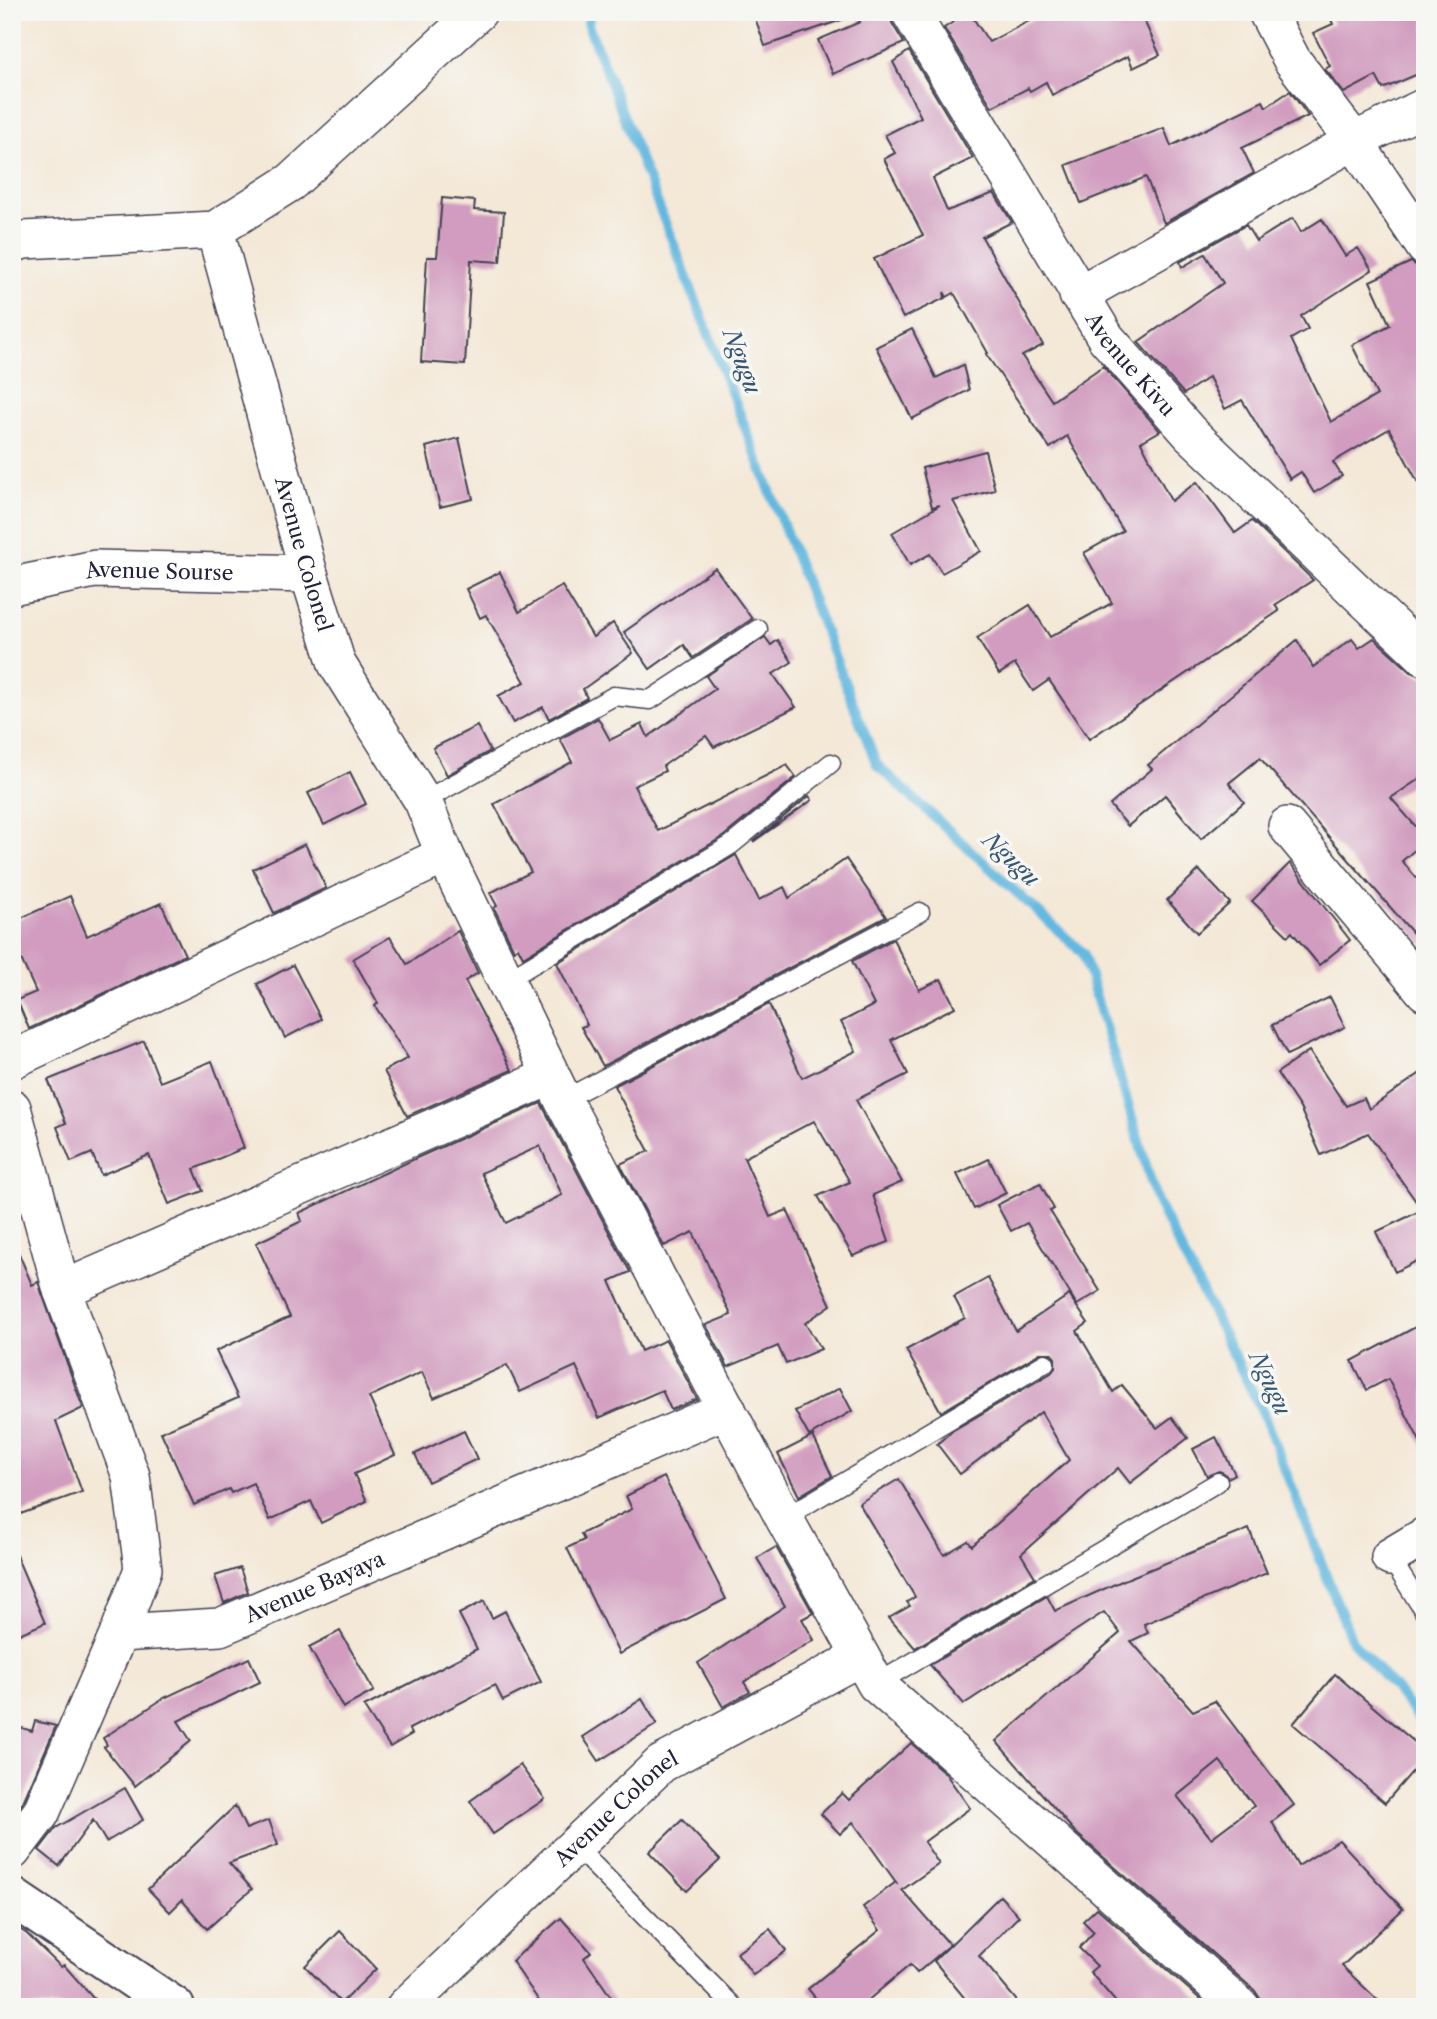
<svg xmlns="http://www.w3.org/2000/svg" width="1437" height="2019" viewBox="0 0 1437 2019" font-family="'Libre Caslon Text',serif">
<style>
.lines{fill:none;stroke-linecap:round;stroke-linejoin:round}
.stream{stroke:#62b8df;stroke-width:10}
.building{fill:#d19cbf;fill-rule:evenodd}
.service-casing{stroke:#424052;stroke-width:21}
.minor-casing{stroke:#424052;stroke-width:40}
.tertiary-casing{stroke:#424052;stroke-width:42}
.service{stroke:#fff;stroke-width:18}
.minor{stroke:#fff;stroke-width:37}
.tertiary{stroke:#fff;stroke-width:38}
.labels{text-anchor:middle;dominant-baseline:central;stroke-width:7;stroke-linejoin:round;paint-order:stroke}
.street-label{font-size:21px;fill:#22223b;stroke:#f6f6f2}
.water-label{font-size:23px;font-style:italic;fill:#385674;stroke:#f6f6f2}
</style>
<rect width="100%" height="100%" fill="#f6f6f2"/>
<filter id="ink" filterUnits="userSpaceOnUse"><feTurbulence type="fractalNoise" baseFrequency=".0143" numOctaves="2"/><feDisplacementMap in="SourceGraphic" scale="14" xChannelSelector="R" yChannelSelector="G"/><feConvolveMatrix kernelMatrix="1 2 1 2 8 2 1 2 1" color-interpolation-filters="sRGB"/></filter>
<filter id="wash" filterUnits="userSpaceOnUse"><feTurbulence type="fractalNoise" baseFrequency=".00686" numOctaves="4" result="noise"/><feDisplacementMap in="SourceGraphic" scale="28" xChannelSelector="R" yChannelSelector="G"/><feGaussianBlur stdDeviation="1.57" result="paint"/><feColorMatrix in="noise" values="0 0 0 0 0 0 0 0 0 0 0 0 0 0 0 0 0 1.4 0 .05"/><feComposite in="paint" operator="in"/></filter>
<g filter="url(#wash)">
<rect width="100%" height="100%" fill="#f4e8d7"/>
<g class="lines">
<path class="stream" d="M590,12l-2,13 289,740 206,188 74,249 105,209 90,230 46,51 27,36"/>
</g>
<g id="blocks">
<g class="building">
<path d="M753,12h96l1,5 -85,29z"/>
<path d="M856,12h33l3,11 12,20 -71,31 -15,-34 42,-18z"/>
<path d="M969,12l20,30 57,-30h94l20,43 -27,13 -5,-12 -76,39 -6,-13 -16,9 -2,-3 -36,19 -48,-79z"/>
<path d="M1328,12h97v59l-42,18 -7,-13 -32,17 -19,-24 5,-3 -17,-33 20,-9z"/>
<path d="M909,51l64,107 -40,20 14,33 47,-18 18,29 -30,15 61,108 -21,11 30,45 51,-35 57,65 -19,11 30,59 26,-19 38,51 17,-12 61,59 -38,25 4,6 -190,128 -40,-59 -16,11 -18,-27 -16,10 -22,-36 53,-33 20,32 62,-34 -28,-50 39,-22 -56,-95 -17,12 -64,-94 2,-1 -34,-60 -7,4 -3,-5 1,6 -42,20 -29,-59 49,-24 -39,-76 11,-6 -10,-18 36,-18 -28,-55z"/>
<path d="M1290,91l18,25 -66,32 12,25 -90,50 -18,-46 -65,26 -15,-38 98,-37 7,18 92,-45 3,6z"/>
<path d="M442,198l33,3 -1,9 30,2 -4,50 -29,-2 -6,105 -44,-3 6,-105h10z"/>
<path d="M1293,218l8,14 21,-13 23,37 13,-8 14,22 -71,46 7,13 -17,10 40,83 46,-27 -25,-50 38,-20 -20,-44 41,-19 6,4 8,17v212l-36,-66 -56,33 9,14 -28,17 -13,-21 -11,7 -48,-79 -17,9 -16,-32 -25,17 -46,-52 85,-59 -18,-29 -23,13 -2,-5 66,-37 10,16z"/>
<path d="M912,329l24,49 27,-13 6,25 -57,29 -36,-72z"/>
<path d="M459,438l14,61 -33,8 -14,-60z"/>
<path d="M985,451l10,39 -42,11 28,50 -39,22 -12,-19 -20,11 -18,-32 48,-28 -8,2 -10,-39z"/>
<path d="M715,568l37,51 -59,39 -9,-13 -34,24 -26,-37z"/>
<path d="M500,572l19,40 43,-26 31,51 20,-14 20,30 -50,36 4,9 -38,21 -6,-12 -30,16 -15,-27 27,-14 -39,-67 -6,3 -14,-29z"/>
<path d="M765,637l6,8 7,-5 14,22 -19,12 23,33 -82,40 -8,-11 -43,30 2,5 -31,15 24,45 129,-66 9,12 -72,59 -201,121 -5,-10 -4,3 -20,-42 3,-2 -7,-13 41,-21 -37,-68 78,-42 -12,-23 38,-21 12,22 32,-16 6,13 67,-48 -9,-13z"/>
<path d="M1374,638l37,34 14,5v98l-34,23 34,39v4l-23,20 23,27v59l-165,-189 -31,25 15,19 -43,37 -36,-44 -37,31 -18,-21 42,-36 -4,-4 149,-125 16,27 39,-28 7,9z"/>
<path d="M477,726l13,25 -43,24 -14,-27z"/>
<path d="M350,772l16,32 -42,21 -16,-32z"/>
<path d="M809,796l3,4 -59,42z"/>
<path d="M305,844l21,44 -52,25 -21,-44z"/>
<path d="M736,855l23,45 25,-13 5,11 57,-39 40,58 -283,149 -22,-39 6,-2 -30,-62z"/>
<path d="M1290,863l60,77 -31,25 -27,-33 -4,4 -36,-35z"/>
<path d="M1199,870l31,33 -33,30 -30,-33z"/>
<path d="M70,896l17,40 74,-33 24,52 -156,74 -12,-29 19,-8 -24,-53v-17z"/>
<path d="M458,931l20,42 -13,8 47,89 -105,46 -23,-45 24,-13 -33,-52 3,-3 -25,-44 37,-22 17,27z"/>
<path d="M893,939l26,51 22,-11 14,28 -64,33 17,34 -52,26 46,82 -29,13 16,47 -36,14 -35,-60 32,-14 -36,-61 -70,37 26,59 17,-7 44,95 -26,18 16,26 -35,15 -8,-18 -50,21 -22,-42 25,-10 -38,-83 -29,14 -44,-82 29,-13 -35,-65 155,-82 33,74 54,-27 -15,-29 33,-17 -22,-44z"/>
<path d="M293,965l28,54 -36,19 -28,-54z"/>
<path d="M1330,997l15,30 -58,28 -15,-30z"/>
<path d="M144,1041l16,41 52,-21 32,87 -50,21 9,22 -34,13 -20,-49 -48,20 -9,-22 -21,9 -14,-35 9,-4 -18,-43z"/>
<path d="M1309,1051l37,55 18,-8 5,11 56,-39v187l-30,15 -19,-40 46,-22 -54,-77 -47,22 -21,-47 -23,-35z"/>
<path d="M541,1103l89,169 -20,9 31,70 25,-11 31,59 -26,11 -9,-20 -63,28 -23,-52 -56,26 -13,-27 -73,33 -12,-26 -53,25 26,58 -41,19 13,27 -46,22 -10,-22 -41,19 -17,-37 -22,10 -2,-4 -35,16 -33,-73 77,-34 -22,-47 74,-34 -34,-74 46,-22 -3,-8 122,-57zM540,1146l22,49 -56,28 -25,-50z"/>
<path d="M989,1159l17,34 -32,16 -17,-35z"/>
<path d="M1040,1183l14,26 -4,2 50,80 -23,14 -50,-82 -16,8 -14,-26z"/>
<path d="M12,1237l20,48 6,-3 45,126 -27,13 26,71 -70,25z"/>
<path d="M988,1278l28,53 53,-36 19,28 -11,8 36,61 9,-7 35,43 15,-11 16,21 -58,45 -12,-15 -97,86 14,23 -120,71 -26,-30 21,-12 -3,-4 8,-5 -56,-94 40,-24 45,76 24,-14 4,5 97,-86 -28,-48 -81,62 -23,-30 15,-13 99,-58 4,-5v-10l-4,-5h-11l-99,59 -35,-62 59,-32 -11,-21z"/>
<path d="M1425,1322v129l-37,-72 -21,11 -15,-29z"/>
<path d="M840,1388l12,23 -43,25 -14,-25z"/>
<path d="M464,1431l13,28 -49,23 -13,-28z"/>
<path d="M813,1436l19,40 -33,20 -21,-42z"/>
<path d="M1216,1437l19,37 -7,4 -4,-5 -5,-2 -12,5 -14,-27z"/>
<path d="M664,1477l62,122 -107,55 -52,-106 17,-8 -3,-6 51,-25 -6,-13z"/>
<path d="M1249,1529l18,44 -123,51 4,9 -17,8 62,70 22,-10 79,104 -22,17 26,44 41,-26 64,69 -61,57 43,41h-123l-1,-7 -6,-9 -180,-159 -79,-91 124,-108 -16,-21 -140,92 -34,-39 117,-69 8,15 69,-31zM1220,1761l34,45 -43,32 -34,-42z"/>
<path d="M12,1546l33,77 -33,14z"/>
<path d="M776,1547l37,66 -11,6 12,21 -70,42 6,10 -27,15 -25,-44 87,-57 -28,-48z"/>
<path d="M240,1568l8,24 -24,11 -9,-27z"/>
<path d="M484,1601l8,17 13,-7 36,71 -38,19 -8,-16 -86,44 3,5 -22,13 -26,-40 113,-58 -18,-35z"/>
<path d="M340,1631l34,60 -31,17 -34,-61z"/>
<path d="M249,1658l11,24 -82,39 13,20 -56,45 -31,-39 3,-2 -4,-7 61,-40z"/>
<path d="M1335,1674l90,77v6l-40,46 -92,-79z"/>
<path d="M642,1699l15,25 -58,37 -16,-24z"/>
<path d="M35,1721l21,5 -33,76 -11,14v-91l20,6z"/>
<path d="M911,1743l34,30 25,35 -46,34 15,22 -37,26 48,55 -33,28 -7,-8 -50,42h-37l-15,-18 72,-59 -17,-23 33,-25 2,3 -45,-63 -13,12 -19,-20 21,-21 7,7z"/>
<path d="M520,1765l25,34 -52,35 -23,-33z"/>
<path d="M125,1788l18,32 -37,22 -13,-22 -34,46 -20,-16 17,-22z"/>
<path d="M235,1806l11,23 23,-9 9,25 -49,18 23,26 -45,40 -25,-29 -12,12 -22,-23z"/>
<path d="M682,1820l38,40 -33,31 -38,-39z"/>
<path d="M1000,1896l19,20 -40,40 43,51h-50l-38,-46z"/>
<path d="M1097,1908l112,99h-89l-30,-35 7,-6 -18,-18 15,-16 -11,-11z"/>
<path d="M561,1918l30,34 -7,6 34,49h-75l-31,-46z"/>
<path d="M12,1924l15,10 34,33 3,-2 37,42h-89z"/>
<path d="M770,1929l16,22 -33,24 -16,-22z"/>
<path d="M340,1931l36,38 -35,34 -36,-37z"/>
</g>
</g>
</g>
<g filter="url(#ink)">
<use href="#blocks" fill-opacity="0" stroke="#424052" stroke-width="2"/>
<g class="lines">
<defs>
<g id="service">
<path d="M423,801l191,-105 36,4 108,-71"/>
<path d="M505,981l226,-136 100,-82"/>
<path d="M563,1100l357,-188"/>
<path d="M784,1518l261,-155"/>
<path d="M1390,1557l35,56"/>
<path d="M876,1684l342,-202"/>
<path d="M574,1845l160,162"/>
</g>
<g id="minor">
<path id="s1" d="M910,12l196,326 84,95 235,224"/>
<path d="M1267,12l25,48 62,81 71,106"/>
<path id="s2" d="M215,230l94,344 28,90 86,137 22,54 118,245 221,418 92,166 365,323"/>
<path d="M12,244l12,-4 191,-10 76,-48 187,-170"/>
<path d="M1078,295l276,-154 71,-34"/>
<path id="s3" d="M12,586l83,-17 214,5"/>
<path d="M1287,826l138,166"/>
<path d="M12,1060l433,-205"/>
<path d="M12,1108l50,182 69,186 12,93 -24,64"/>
<path d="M62,1290l489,-214"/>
<path d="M1390,1557l35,-21"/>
<path id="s4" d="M12,1851l29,-38 78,-180 101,-6 507,-218"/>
<path id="s5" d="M405,2007l256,-243 199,-107"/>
</g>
<path id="tertiary" d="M12,1897l163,110"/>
</defs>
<use href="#service" class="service-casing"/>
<use href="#minor" class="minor-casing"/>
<use href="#tertiary" class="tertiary-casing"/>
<use href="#service" class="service"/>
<use href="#minor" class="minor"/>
<use href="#tertiary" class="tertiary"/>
</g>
</g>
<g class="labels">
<g class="street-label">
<text stroke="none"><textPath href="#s1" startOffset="416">Avenue Kivu</textPath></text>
<text stroke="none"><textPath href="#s2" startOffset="336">Avenue Colonel</textPath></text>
<text stroke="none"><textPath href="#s3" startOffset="149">Avenue Sourse</textPath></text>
<text stroke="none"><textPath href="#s4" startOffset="448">Avenue Bayaya</textPath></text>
<text stroke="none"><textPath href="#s5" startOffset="290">Avenue Colonel</textPath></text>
</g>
<g class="water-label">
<text transform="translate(742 361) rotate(69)">Ngugu</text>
<text transform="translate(1011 859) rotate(43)">Ngugu</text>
<text transform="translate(1270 1383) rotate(65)">Ngugu</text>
</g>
</g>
<rect width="1437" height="2019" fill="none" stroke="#f6f6f2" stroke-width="42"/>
</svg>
